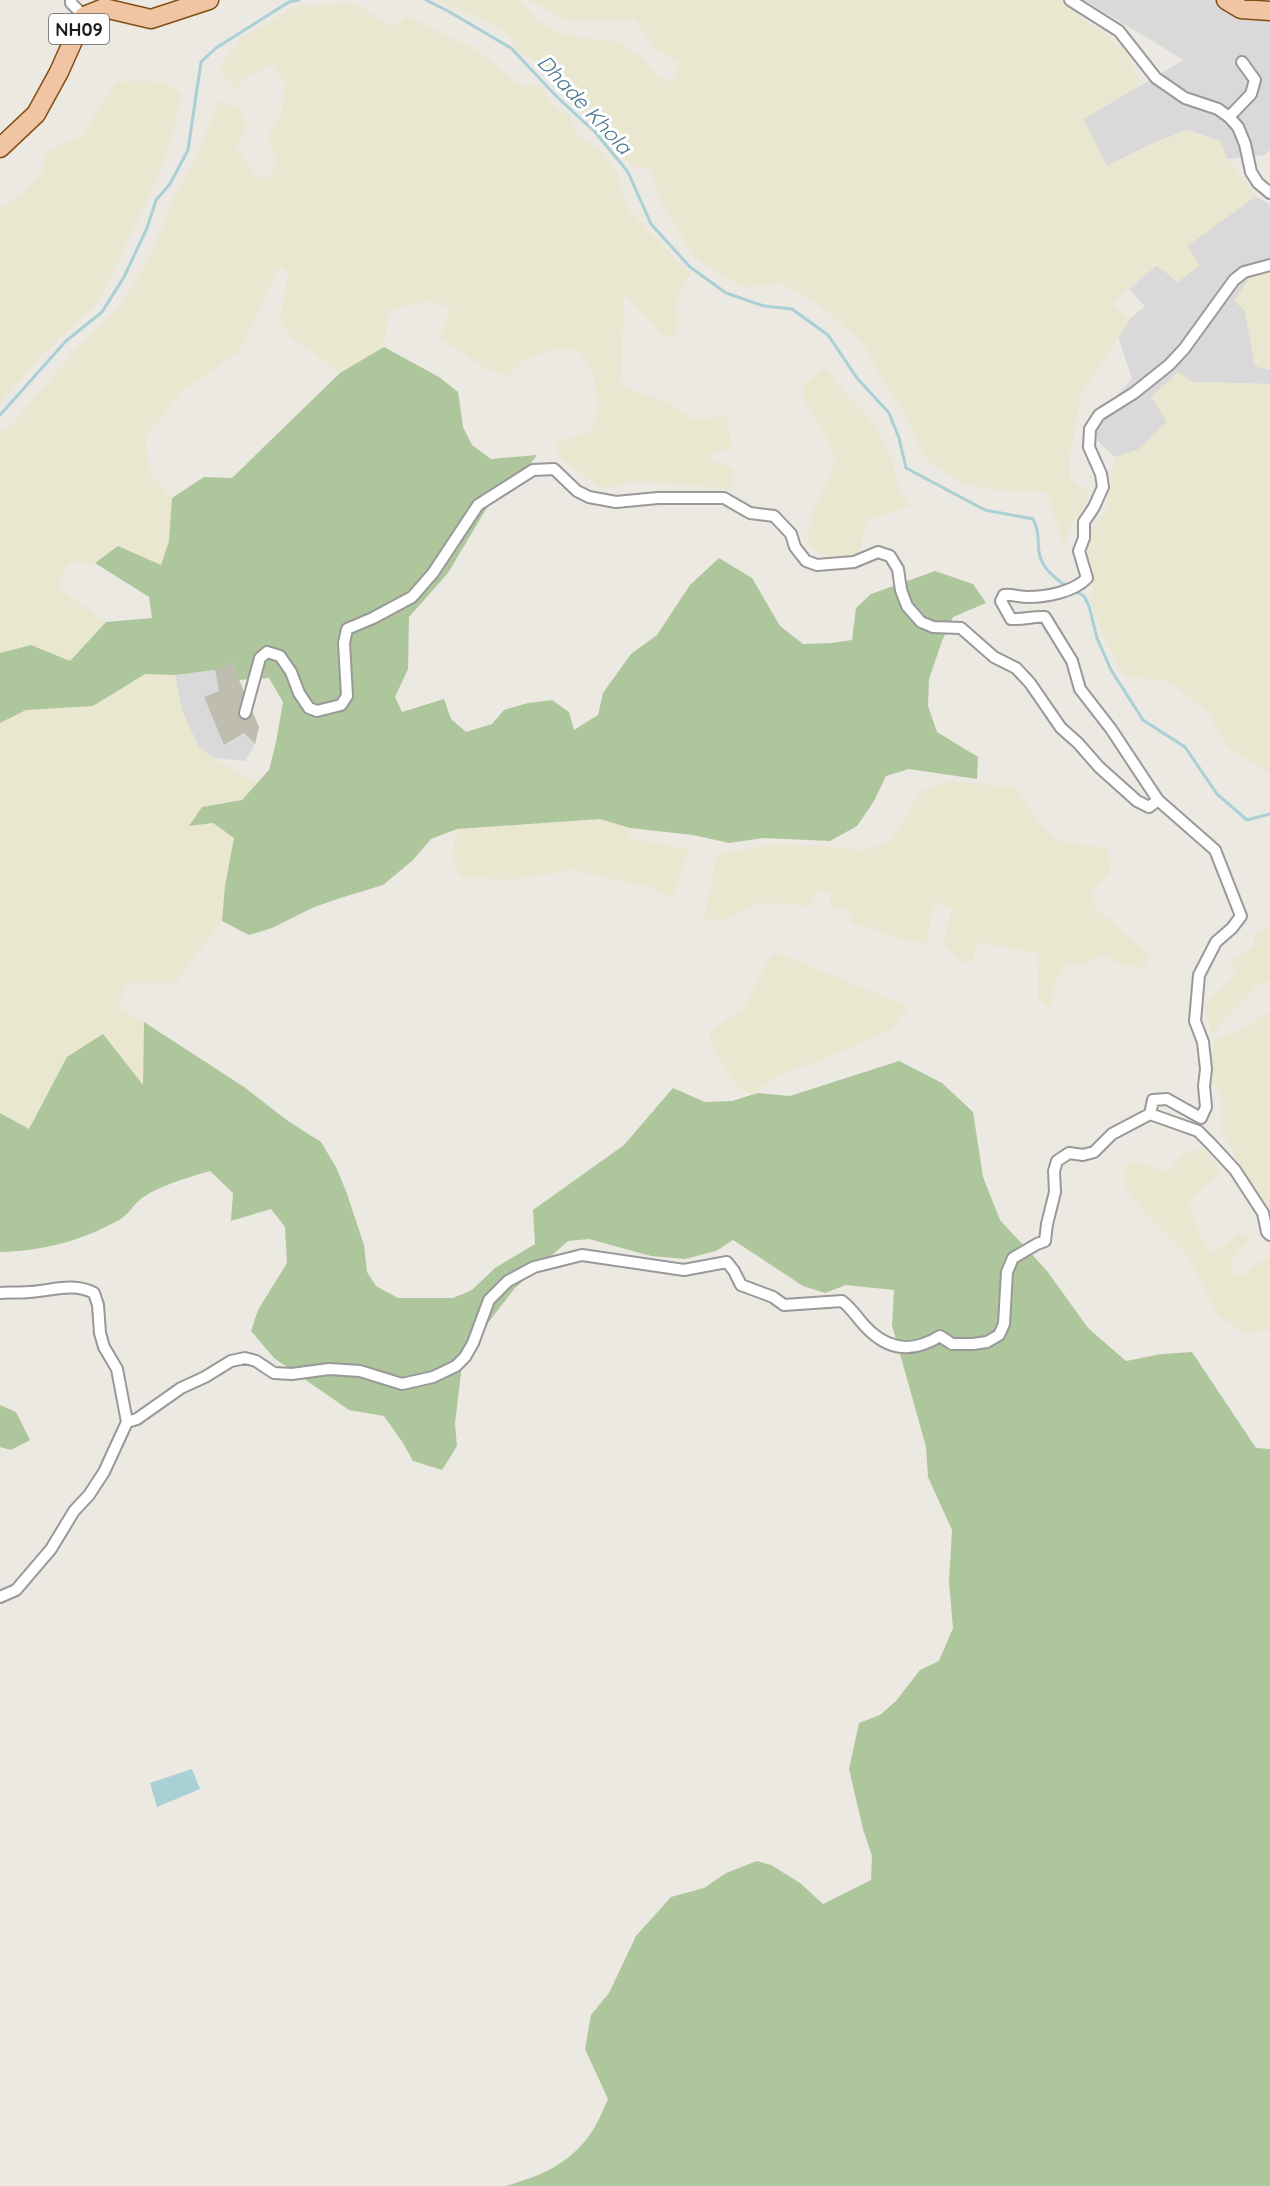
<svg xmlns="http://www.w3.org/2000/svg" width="1270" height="2186" viewBox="0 0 1270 2186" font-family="Quicksand,sans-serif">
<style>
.residential{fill:#dad9d9}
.construction{fill:#bfbdaf}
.farmland{fill:#e9e7d0}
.forest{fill:#aec69c}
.water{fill:#a8d0d5}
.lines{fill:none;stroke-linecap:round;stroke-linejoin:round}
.stream{stroke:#a8d0d5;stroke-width:3}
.street-casing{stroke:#999;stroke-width:14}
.primary-casing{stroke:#824e11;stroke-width:21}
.street{stroke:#fff;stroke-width:10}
.primary{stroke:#f0c5a3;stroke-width:18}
.labels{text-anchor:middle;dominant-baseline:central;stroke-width:6;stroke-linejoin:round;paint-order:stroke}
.shield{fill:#fff;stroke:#606060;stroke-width:1.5}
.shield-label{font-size:18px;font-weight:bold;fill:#1c1c1c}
.water-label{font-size:21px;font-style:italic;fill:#4d7891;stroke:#fff}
</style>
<rect width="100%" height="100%" fill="#ece8e2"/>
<g class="residential">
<path d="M1084,0h186v149l-5,6 -38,4 -7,-18 -33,-11 -36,14 -44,22 -24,-47 101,-59z"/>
<path d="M1256,196l14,9v63l-25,43 10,55 15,4v14l-78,-2 -24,40 -31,28 -22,7 -29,-27 46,-51 -14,-43 12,-17 15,-13 -16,-17 28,-24 30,-19z"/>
<path d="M215,670l4,21 -15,6 20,48 20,-12 11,11 -10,17 -32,-3 -15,-12 -16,-36 -7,-35z"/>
</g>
<path class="construction" d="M232,663l27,64 -4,17 -11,-11 -20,12 -20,-48 15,-6 -4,-21z"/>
<g class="farmland">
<path d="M435,0h85l19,22 22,11 35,7 22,1 24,17 17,19 13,5 6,-19 -25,-16 -18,-27h-69l-37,-20h531l65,50 12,24 3,11 -57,34 24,47 44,-22 36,-14 33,11 7,18 29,37 -69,50 13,19 -22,17 -22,-17 -44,39 18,15 -25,40 -24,33 -11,64v23l21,16 -16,24 -11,26 -17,-53 -51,-2 -32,-5 -40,-28 -19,-42 -22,-35 -21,-38 -45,-39 -36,-20 -35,4 -22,-9 -31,-23 -30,-50 -13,-36 -18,-3 -8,-8 -60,-66 -19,-24 -16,-11 -11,-4 -7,-16 -19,-13z"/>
<path d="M353,3l40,24 14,-11 70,34 41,34 24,3 8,16 21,15 6,17 25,17 14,22 11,34 63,66 -14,27 1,15 -1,21h-11l-41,-43 -3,92 45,15 29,19 32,-4 5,32 -22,6 1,7 23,7 -2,21 -94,-8 -36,8 -42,-32 -6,-13 37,-14 7,-20 -4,-35 -16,-24 -22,-3 -28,10 -21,18 -23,-8 -44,-30 10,-30 -20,-8 -41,11 -5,36 -44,26 -48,-35 -12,-16 8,-50 -8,-6 -41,86 -59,41 -34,44 3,35 23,26 -3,43 -8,24 -43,-19 -23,17h-27l-10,25 48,34 -36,39 -39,-16 -31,8v-222l10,-5 71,-82 41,-40 28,-48 26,-63 23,-41 19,-51 21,7 8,19 -11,21 21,29 11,1 9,-13 -9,-28 13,-23 4,-31 -13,-18 -27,13 -10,11 -16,-21 21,-29 54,-32z"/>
<path d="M134,81l30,1 18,12 -9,38 -17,49 -56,119 -61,58 -39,45v-195l23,-16 19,-19 3,-21 37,-16 34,-54z"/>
<path d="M1270,268v102l-15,-4 -10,-55 -11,-10 18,-27z"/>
<path d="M826,368l25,32 25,26 17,36 5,27 13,16 -42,15 -5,7 -6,32 -21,9 -30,-25 6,-31 23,-50 -9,-24 -23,-38 -1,-15z"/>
<path d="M1178,372l15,10 77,2v390l-43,-27 -18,-34 -39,-31 -45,-6 -20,-37 -15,-38 3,-15 -6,-19 -1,-27 20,-31 9,-52 22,-7 30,-28 -16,-25z"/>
<path d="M145,674l30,1 7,35 16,36 15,12 45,25 -16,17 -40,7 -13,18 24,-2 21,15 -9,48 -3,35 -47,62h-49l-8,23 26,16 -1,64 -76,-29 -38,72 -29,-16v-389l26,-14 67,-4z"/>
<path d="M953,781l63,7 23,35 18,18 50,7 4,24 -20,19 6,18 54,47 -9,12 -26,-5 -13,-9 -24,13 -10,-4 -13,18 -6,27 -12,-10 1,-44 -63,-12 -3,18 -8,4 -22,-20 9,-35 -18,-7 -8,41 -33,-5 -20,-9 -21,-6 -4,-12 -19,-5 2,-14 -12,-3 -9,17 -50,-3 -38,19 -18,-4 13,-63 48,-10 64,1 33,4 26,-7 15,-20 17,-32z"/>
<path d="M600,819l30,9 -1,11 60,10 -17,50 -26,-13 -74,-16 -63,10 -49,-3 -8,-22 5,-26z"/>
<path d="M1270,926v54l-14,6 -45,49 -6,-31 33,-32 -9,-11 26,-14 -2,-12z"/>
<path d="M776,952l133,55 -18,23 -57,25 -54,20 -29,20 -14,-9 -19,-28 -9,-25 35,-26 22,-44z"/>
<path d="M1270,1011v198l-19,-26 -30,-54v-37l-11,-10 4,-41 31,-13z"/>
<path d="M1203,1148l18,24 -32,29 13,39 11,14 27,-21 12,4 -21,23 3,13 8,3 16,-13 12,-6v73l-25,3 -28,-19 -28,-56 -34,-34 -30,-35 -1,-24 18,-2 27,9 11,-16z"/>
</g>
<g class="forest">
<path d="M384,347l55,30 19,15 5,35 9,18 19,14 46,-4 -20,26 -29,25 -40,67 -39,44 -1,52 -13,28 7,15 42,-13 7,20 15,13 26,-8 12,-14 24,-7 24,-3 17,12 5,18 24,-15 5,-22 28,-39 26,-19 33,-50 29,-27 33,20 28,48 23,18 28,-1 21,-3 4,-32 15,-14 64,-23 38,13 13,19 -33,14 -11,24 -13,38 -1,27 9,26 41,25 -1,22 -68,-10 -23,7 -12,25 -17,25 -27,15 -66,-3 -35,5 -36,-8 -63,-7 -30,-9 -143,10 -26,10 -18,21 -30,25 -46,14 -25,9 -40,20 -23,7 -27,-14 3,-35 9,-48 -21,-15 -24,3 13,-19 40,-7 27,-30 7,-28 7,-40 -14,-24 -30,2 -7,-17 -17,7 -40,5 -30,-1 -52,32 -67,4 -26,13v-70l31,-8 39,16 36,-39 46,-4 -3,-21 -54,-34 23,-17 43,19 8,-24 3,-43 32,-21 28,1 108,-105z"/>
<path d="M144,1022l100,65 44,34 33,21 15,25 10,24 18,54 3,27 9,14 22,12h55l19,-8 23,-22 40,-24 -2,-34 91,-65 49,-57 32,14 27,-1 26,-8 32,3 109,-35 43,22 31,29 10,65 17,43 47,51 41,57 38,33 36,-7 30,-2 64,96 14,1v737h-765c34,-9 65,-22 86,-53 7,-10 12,-23 17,-34l-23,-50 6,-34 18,-22 27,-57 35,-39 33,-9 22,-15 31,-12 14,4 29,18 23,21 48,-24 1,-24 -9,-27 -14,-60 10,-46 21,-8 16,-14 24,-31 19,-9 14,-33 -4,-46 3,-52 -24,-53 -2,-30 -34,-122 2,-35 -48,-5 -21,8 -22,-7 -70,-46 -17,11 -31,8 -34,-3 -62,-17 -21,2 -53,47 -52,67 -8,69 2,22 -15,24 -29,-9 -10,-18 -19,-27 -35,-6 -75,-52 -23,-27 7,-21 29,-47 -2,-36 -14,-18 -40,12 2,-28 -23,-22c-23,7 -47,13 -68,27 -8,6 -14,17 -23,22 -38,21 -76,31 -119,32v-139l29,16 38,-72 36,-23 40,51z"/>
<path d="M0,1405l16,7 14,28 -19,10 -11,-3z"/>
</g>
<path class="water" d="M192,1769l8,20 -43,18 -7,-24z"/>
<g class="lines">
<g class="stream">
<path d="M426,0l22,11 63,37 46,49 38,35 33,40 23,52 39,43 36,26 38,13 28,3 36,26 29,43 32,35 10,25 7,30 79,42 48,9c7,15 4,18 6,33 2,16 17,27 30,36"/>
<path d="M0,415l66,-74 36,-29 22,-35 23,-49 9,-28 14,-16 18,-34 13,-88 15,-14 73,-46 10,-2"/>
<path d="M1075,591l9,5 5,10 8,32 14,32 32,50 42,27 32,47 30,26 23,-6"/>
</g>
<defs>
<g id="street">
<path d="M71,0v3l13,13"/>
<path d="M1070,0l49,31 37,47 29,20 33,11 11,8 9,10 7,17 6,28 7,11 12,10"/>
<path d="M1229,117l22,-23 4,-14 -13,-18"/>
<path d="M245,713l15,-55 7,-6 13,4 11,16 8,21 10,15 8,3 24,-6 6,-9 -3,-53 3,-14 26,-11 39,-21 21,-24 45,-68 55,-35 21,-1 23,22 12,6 27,5 42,-4h66l26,15 24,3 17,18 4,13 11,14 11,4 37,-3 24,-10 12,4 8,13 3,21 6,16 14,16 12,5 28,1 33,29 22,11 14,15 31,45 17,15 21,24 38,34 12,6 9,-7"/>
<path d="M1150,1114l48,17 12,12 25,27 28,43 4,19 3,3"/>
<path d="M0,1293c9,-1 19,0 29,-1 22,-1 44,-10 65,1l4,12 2,28 4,14 13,22 10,53 -23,50 -15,23 -15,16 -23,38 -35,41 -16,7"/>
<path d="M127,1422l10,-3 44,-31 24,-11 26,-16 14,-3 11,3 18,12 18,1 37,-5 31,2 42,13 31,-7 23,-11 9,-9 8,-14 16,-43 19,-19 26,-14 48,-12 102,15 43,-8 7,9 7,14 32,12 11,8 58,-4c12,9 18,22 29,31 22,20 45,19 69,4l12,8h21l14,-2 12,-7 5,-11 3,-52 6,-14 24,-14 8,-3 2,-17 8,-32 -1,-21 3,-10 12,-8 14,2 11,-3 18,-18 38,-20 3,-14 14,-1 34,19 5,-11 -2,-21 2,-17 -3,-27 -8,-21 4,-46 17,-33 16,-14 9,-12 -26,-66 -57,-50 -47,-71 -31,-40 -8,-28 -27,-44c-12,-1 -22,3 -34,2l-10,-18 3,-6c8,-1 15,2 24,2 18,0 46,-5 59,-19l-8,-27 5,-13v-16l10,-15 9,-20 -2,-13 -12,-27 1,-18 9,-14 35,-22 35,-28 15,-16 50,-69 10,-8 26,-7"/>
</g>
<g id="primary">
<path d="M1226,0l15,9 29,2"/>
<path d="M0,148l36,-34 23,-42 25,-56 20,-8 47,11 58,-19"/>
</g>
</defs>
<use href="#street" class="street-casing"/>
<use href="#primary" class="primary-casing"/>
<use href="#street" class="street"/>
<use href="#primary" class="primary"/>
</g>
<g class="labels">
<rect class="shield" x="49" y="14" width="60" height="30" rx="4.5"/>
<g class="shield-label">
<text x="79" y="29">NH09</text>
</g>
<g class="water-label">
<text transform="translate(585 104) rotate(47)">Dhade Khola</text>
</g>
</g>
</svg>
